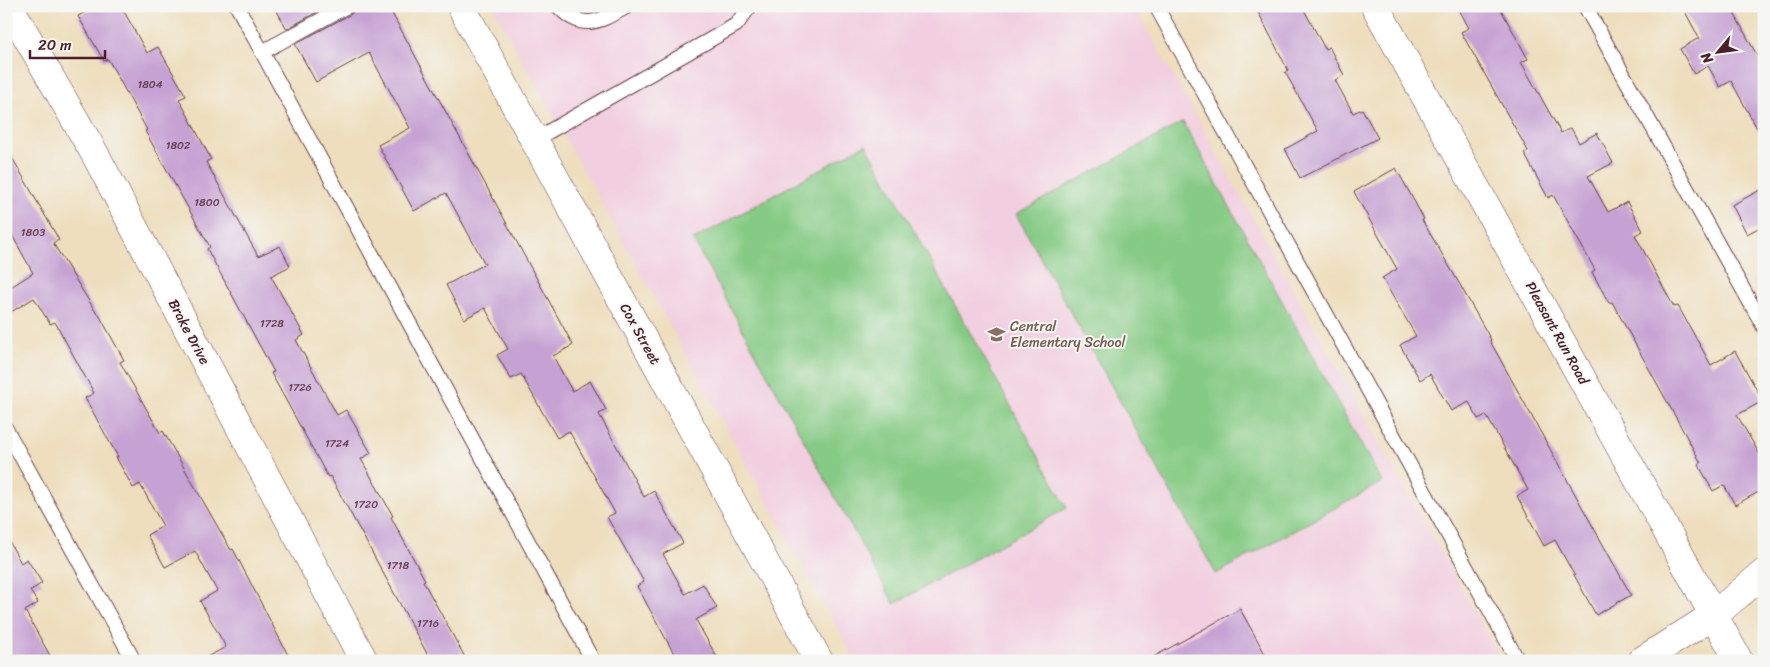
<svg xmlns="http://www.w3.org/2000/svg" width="1770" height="667" viewBox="0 0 1770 667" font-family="Sriracha,sans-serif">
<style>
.built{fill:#f2cfe0}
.green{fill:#86cb85;stroke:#687558}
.building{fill:#c6a1d3}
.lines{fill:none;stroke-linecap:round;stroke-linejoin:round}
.lane-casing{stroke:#633c41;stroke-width:16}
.street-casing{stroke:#633c41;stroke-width:29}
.lane{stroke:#fff;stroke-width:14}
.street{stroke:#fff;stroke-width:28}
.labels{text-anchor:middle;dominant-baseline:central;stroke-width:4;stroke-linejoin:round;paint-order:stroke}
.number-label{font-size:11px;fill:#694055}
.education-label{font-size:14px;fill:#785e54;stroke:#f6f6f2;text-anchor:start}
.street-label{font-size:14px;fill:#4a1f2b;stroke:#f6f6f2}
</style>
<rect width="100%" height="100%" fill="#f6f6f2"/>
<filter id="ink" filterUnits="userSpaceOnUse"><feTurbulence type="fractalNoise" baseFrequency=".02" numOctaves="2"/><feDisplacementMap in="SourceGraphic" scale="10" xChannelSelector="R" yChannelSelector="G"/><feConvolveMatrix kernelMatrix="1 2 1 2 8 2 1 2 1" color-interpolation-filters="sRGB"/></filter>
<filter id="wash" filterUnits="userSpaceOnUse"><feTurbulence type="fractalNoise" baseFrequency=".0096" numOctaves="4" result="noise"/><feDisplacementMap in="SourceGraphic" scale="20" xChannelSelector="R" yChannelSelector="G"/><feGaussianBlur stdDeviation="1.12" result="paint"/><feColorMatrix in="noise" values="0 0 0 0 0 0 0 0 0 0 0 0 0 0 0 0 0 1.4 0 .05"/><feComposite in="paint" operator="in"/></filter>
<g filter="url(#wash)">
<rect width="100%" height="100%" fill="#eedebd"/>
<path class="built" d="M492,6h642l368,655h-646z"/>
<g class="green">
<path d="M1183,122l199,360 -166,92 -200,-360z"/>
<path d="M866,144l201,364 -173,96 -201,-364z"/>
</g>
<g id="blocks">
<g class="building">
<path d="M96,6h25l26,47 11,-6 28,49 -7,3 32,60 -5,3 52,94 22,-10 10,20 -19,10 33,59 -8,5 41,75 9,-5 25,43 -10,6 32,57 -2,1 34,63 -2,1 44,80h-36l-69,-127 -32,-58 -2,1 -57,-104 3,-1 -67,-123 3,-2 -65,-116 2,-1 -39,-71 -4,2 -26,-45z"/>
<path d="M274,6h54l-41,23z"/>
<path d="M356,6h32l185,339 -20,11 19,35 18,-10 16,29 -7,4 45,83 10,-6 29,52 -20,11 22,40 18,-10 14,24 -21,12 23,41h-41l-41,-75 7,-4 -37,-65 8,-4 -46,-82 -12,7 -36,-64 -10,5 -14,-24 11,-6 -23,-41 -21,11 -18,-34 39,-21 -39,-71 -32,18 -36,-66 32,-17 -41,-75 -53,29 -21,-38 56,-30z"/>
<path d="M1255,6h47l23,43 4,-2 15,28 -9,5 18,33 9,-4 16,29 -78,40 -15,-29 33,-18 -33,-59 3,-2z"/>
<path d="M1457,6h42l29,53 -7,3 40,71 10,-5 8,15 18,-10 16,30 -25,13 20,36 19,-10 16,29 -8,4 39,72 4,-1 33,59 24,-14 28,50 -26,14 27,47v27l-29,16 -11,-20 -11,6 -15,-27 3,-1 -89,-161 -3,1 -17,-31 3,-2 -42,-75 -5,3 -24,-45 4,-2 -67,-119 8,-4z"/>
<path d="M1682,6h48l34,62v73l-33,-60 -11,6 -12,-21 -14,8 -14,-25 19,-11z"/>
<path d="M6,147l53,93 -6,3 44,71 1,-1 26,47 -4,2 40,71 3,-2 68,119 2,-1 55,106 -11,6h-78l27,-14 -26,-46 17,-10 -22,-40 -30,16 -18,-32 16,-9 -23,-42 -7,4 -17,-31h2l-33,-59 9,-5 -39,-71 -5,2 -16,-26 -28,17v-25l27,-17 -27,-49z"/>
<path d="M1396,168l28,51 -2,1 37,63 32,57 -1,1 141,254 -35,20 -41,-75 -11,6 -27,-50 11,-6 -42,-75 -8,4 -9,-17 -18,9 -21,-37 -10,6 -20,-35 16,-9 -34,-58 15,-9 -43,-77z"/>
<path d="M1764,188v37l-17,9 -15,-29z"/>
<path d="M6,536l15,27 6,-4 15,24 -12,8 8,12 -13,8 28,50h-47z"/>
<path d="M1240,609l29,52h-123z"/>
</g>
</g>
</g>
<g filter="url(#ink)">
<use href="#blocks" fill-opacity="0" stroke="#633c41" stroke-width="1"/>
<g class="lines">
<defs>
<g id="lane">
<path d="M237,6l356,655"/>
<path d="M558,6c25,27 42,15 70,0"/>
<path d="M1156,6l362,655"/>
<path d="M1585,6l179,321"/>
<path d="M262,52l85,-46"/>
<path d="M534,140l202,-115 12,-16 -1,-3"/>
<path d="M6,429l128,232"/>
</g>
<g id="street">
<path d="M9,6l87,150 268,505"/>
<path d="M461,6l358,655"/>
<path d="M1375,6l364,655"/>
<path d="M1641,661l73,-46 50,-42"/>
</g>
</defs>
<use href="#lane" class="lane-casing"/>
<use href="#street" class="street-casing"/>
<use href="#lane" class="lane"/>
<use href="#street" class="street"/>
</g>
</g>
<defs>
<symbol id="school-bare" viewBox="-9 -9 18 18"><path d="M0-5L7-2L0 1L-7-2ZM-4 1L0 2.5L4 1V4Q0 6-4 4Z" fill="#8d6e63" stroke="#f6f6f2" stroke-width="2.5" paint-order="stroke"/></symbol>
</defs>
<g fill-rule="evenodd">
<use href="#school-bare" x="984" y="322" width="25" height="25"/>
</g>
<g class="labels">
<g class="number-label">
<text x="150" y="84">1804</text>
<text x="178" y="145">1802</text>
<text x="207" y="202">1800</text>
<text x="33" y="232">1803</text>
<text x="272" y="323">1728</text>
<text x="300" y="387">1726</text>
<text x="337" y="443">1724</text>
<text x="366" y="504">1720</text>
<text x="398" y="565">1718</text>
<text x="428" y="623">1716</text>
</g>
<g class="education-label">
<text x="1010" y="326">Central<tspan x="1010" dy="16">Elementary School</tspan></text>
</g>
<g class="street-label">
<text transform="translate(189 332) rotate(62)">Brake Drive</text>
<text transform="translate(1557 333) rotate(61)">Pleasant Run Road</text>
<text transform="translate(640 334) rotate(61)">Cox Street</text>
</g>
</g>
<rect width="1770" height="667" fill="none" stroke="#f6f6f2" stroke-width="25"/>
<g transform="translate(1718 52) rotate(241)" stroke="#f6f6f2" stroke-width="4" paint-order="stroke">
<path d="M0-4L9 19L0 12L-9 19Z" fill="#4a1f2b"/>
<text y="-8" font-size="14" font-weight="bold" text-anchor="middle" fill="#4a1f2b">N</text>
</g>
<path d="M30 50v8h75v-8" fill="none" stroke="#4a1f2b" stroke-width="2.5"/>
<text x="38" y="50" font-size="15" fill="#4a1f2b" stroke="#f6f6f2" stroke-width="4" paint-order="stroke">20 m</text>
</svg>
